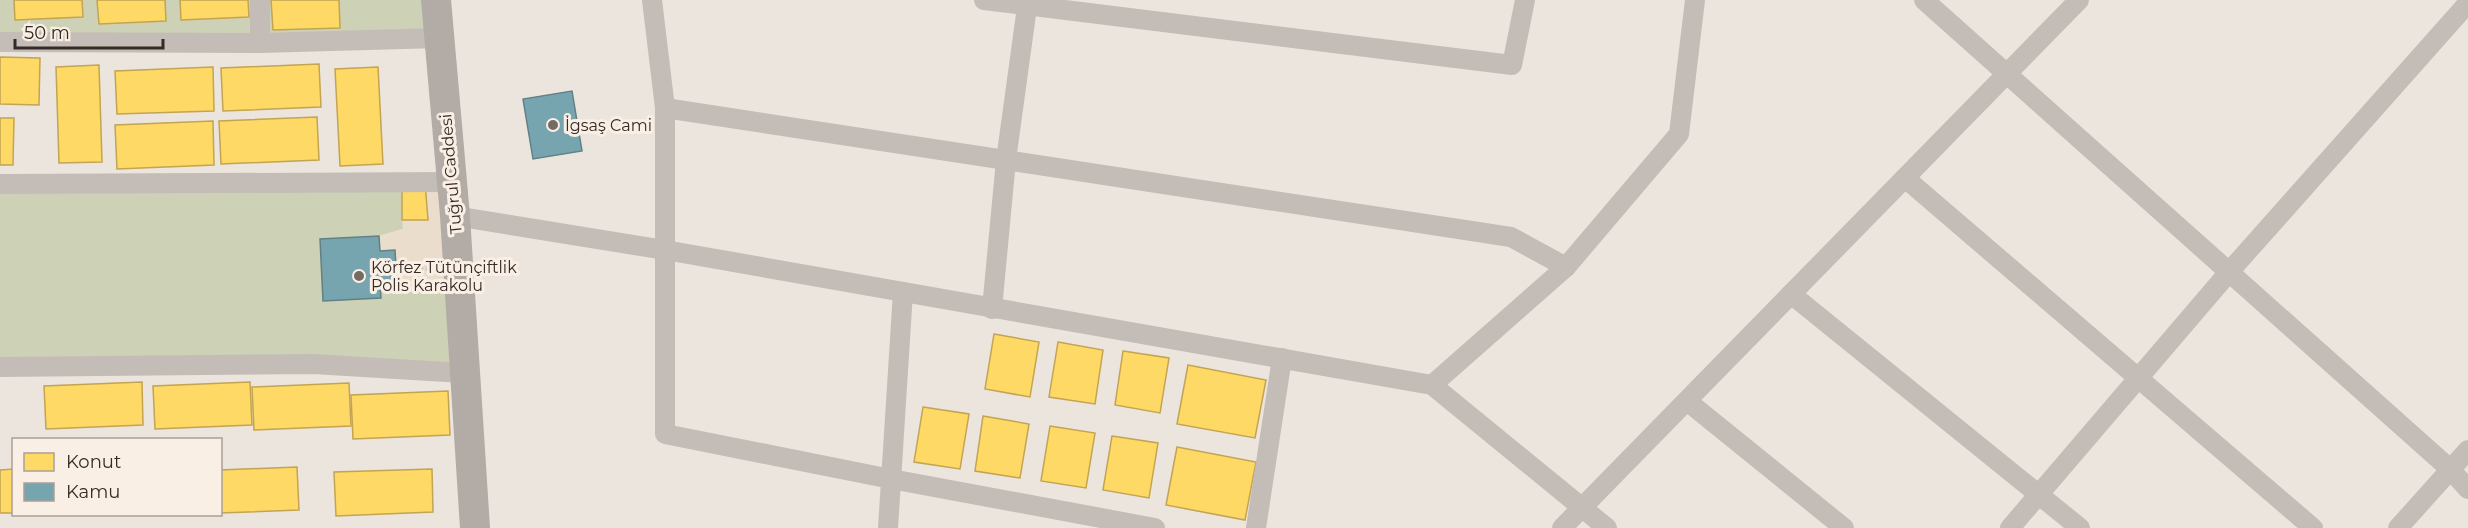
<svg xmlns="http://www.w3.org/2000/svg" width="2468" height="528" viewBox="0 0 2468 528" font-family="Montserrat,sans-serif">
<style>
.green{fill:#cdd1b6}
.plaza{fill:#ebddcb}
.homes{fill:#ffd966;stroke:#c2a452;stroke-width:1.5}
.public{fill:#76a5af;stroke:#628086;stroke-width:1.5}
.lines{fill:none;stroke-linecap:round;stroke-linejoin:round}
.path{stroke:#bdb5af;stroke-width:4;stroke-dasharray:3 3;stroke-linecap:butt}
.street{stroke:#c4bdb7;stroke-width:20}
.primary{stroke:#b3aba6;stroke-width:30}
.poi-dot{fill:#756b65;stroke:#faefe4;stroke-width:2}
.labels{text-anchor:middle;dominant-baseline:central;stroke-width:6;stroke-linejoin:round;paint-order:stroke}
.poi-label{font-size:16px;fill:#352a25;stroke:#faefe4;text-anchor:start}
.street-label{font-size:16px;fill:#352a25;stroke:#faefe4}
</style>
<rect width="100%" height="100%" fill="#ece5dd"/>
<g class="green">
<path d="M0,0h436l4,38 -440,4z"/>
<path d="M402,182l1,47 -24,7 -59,3 3,62 58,-3 -1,-14h17l13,8 36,-3 4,83 -450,-5v-183z"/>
</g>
<path class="plaza" d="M425,182h18l3,107 -36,3 -13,-8 -2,-34 -15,1 -1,-15 24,-7 -1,-9h26z"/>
<g class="homes">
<path d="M14,0h68l1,17 -68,3z"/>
<path d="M97,0h68l1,21 -67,3z"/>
<path d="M180,0h68l1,17 -68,3z"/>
<path d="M271,0h68l1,28 -67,2z"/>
<path d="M0,57l40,1 -1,47 -39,-1z"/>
<path d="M319,64l2,43 -98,4 -2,-43z"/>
<path d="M99,65l3,97 -43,1 -3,-96z"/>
<path d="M213,67l1,44 -97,3 -2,-43z"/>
<path d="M378,67l5,97 -43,2 -5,-97z"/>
<path d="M317,117l2,43 -98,4 -2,-43z"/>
<path d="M0,118h14l-1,47h-13z"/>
<path d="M213,121l1,44 -97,4 -2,-44z"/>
<path d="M402,182h23l3,38h-26z"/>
<path d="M994,334l45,8 -9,55 -45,-8z"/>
<path d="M1058,342l45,8 -8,54 -46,-7z"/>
<path d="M1123,351l46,7 -9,55 -45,-8z"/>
<path d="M1188,365l78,15 -11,58 -78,-14z"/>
<path d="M142,382l1,43 -97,4 -2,-43z"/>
<path d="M250,382l2,43 -97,4 -2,-43z"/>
<path d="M349,383l2,43 -97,4 -2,-43z"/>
<path d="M448,391l2,44 -97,4 -2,-44z"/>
<path d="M923,407l46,7 -9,55 -46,-7z"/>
<path d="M983,416l46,8 -9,54 -45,-7z"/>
<path d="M1050,426l45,7 -9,55 -45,-7z"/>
<path d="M1112,436l46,7 -9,55 -46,-8z"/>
<path d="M1177,447l79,15 -11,58 -79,-15z"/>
<path d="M297,467l2,43 -79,3v-43z"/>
<path d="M14,469v44h-14v-43z"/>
<path d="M432,469l1,43 -97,4 -2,-44z"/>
</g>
<g class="public">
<path d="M572,91l10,60 -49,8 -10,-60z"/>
<path d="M379,236l1,15 15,-1 2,34h-17l1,14 -58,3 -3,-62z"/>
</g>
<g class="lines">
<path class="path" d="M396,268l41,1"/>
<g class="street">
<path d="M652,0l13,108v326l226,45 264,49"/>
<path d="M984,0l528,65 13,-65"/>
<path d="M1924,0l526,469 18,20"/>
<path d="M0,42l260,1 180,-5"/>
<path d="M260,43v-43"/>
<path d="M665,108l846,129 55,30"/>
<path d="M1905,178l408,350"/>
<path d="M0,184l452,-2"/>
<path d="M455,216l210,34 767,135 175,143"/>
<path d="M1791,294l289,234"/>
<path d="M992,309l14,-149 21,-153"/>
<path d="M0,367l313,-3 150,9"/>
<path d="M1432,385l134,-118 113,-133 16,-134"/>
<path d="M1687,401l157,127"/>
<path d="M888,528l15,-236"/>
<path d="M1256,528l26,-170"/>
<path d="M1562,528l517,-528"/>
<path d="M2010,528l219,-256 239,-269"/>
<path d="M2398,528l70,-78"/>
</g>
<path class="primary" d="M436,0l19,216 20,312"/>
</g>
<g class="poi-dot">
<circle cx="553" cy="125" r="6"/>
<circle cx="359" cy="276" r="6"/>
</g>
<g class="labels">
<g class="poi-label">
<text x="565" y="125">İgsaş Cami</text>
<text x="371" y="267">Körfez Tütünçiftlik<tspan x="371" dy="18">Polis Karakolu</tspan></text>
</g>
<g class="street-label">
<text transform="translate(451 174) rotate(-95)">Tuğrul Caddesi</text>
</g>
</g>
<rect x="12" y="438" width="210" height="78" fill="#faefe4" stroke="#aba098" stroke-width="1.5"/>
<rect x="24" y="453" width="30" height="18" fill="#ffd966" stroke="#aba098" stroke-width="1.5"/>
<text x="66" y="468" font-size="18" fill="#352a25">Konut</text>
<rect x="24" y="483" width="30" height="18" fill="#76a5af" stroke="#aba098" stroke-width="1.5"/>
<text x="66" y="498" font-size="18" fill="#352a25">Kamu</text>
<path d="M15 39v9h148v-9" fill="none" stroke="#352a25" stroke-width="3"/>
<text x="24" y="39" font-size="18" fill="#352a25" stroke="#faefe4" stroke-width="4.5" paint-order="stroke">50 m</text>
</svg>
